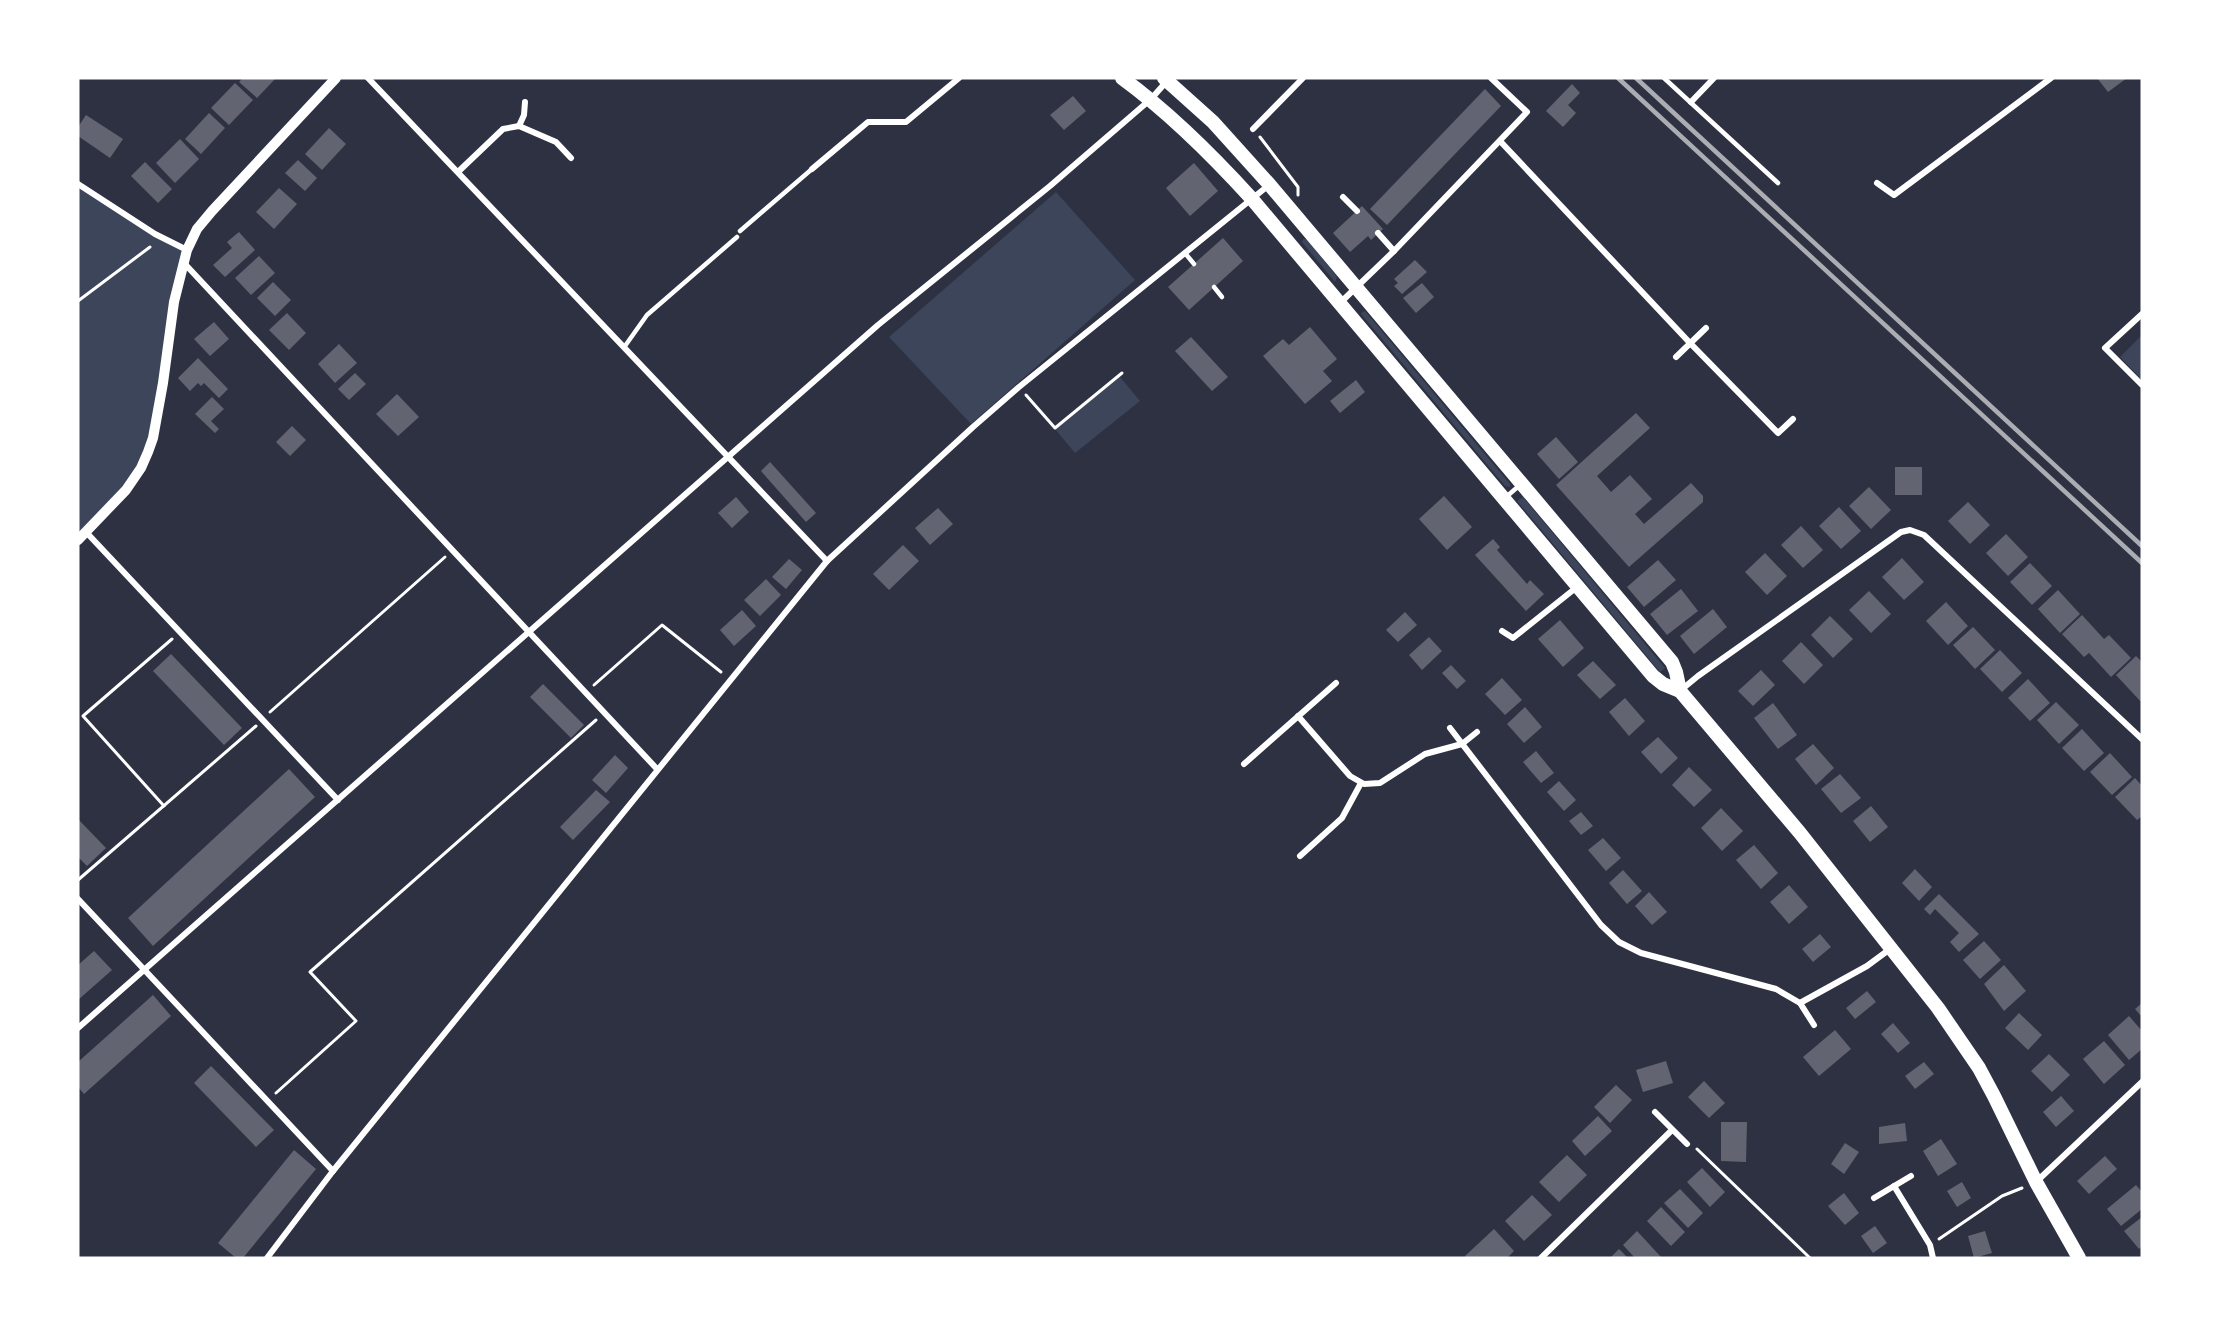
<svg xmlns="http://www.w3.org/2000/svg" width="2220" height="1336" viewBox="0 0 2220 1336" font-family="Jost,sans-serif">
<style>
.green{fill:#3c4559}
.building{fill:#626471}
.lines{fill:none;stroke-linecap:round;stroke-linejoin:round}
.path{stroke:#fff;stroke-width:3}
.service{stroke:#fff;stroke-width:4.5}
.minor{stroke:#fff;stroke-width:6}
.tertiary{stroke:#fff;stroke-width:10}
.trunk{stroke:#fff;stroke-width:14}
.rail{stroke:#abadb3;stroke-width:4.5}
</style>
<rect width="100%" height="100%" fill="#2d3142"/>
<g class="green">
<path d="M78,184l77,50 32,16 -24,133 -22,85 -63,72z"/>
<path d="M1056,192l79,88 -164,144 -82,-87z"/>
<path d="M1303,239h4l30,38 -2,5 -33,-40z"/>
<path d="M1365,311l145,173v3l-5,-1 -144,-172 1,-2z"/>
<path d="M2142,335v45l-22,-23z"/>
<path d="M1120,377l20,24 -65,52 -20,-24z"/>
<path d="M1523,497l142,171 -5,4 -143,-171z"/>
</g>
<g class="building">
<path d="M243,78h33l-19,20 -18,-16z"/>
<path d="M2097,78h30l-19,14z"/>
<path d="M235,83l18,17 -24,25 -18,-17z"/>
<path d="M1572,84l8,9 -12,12 8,8 -13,14 -17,-16z"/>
<path d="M1485,89l16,17 -114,119 -17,-16z"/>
<path d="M1073,96l13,15 -22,19 -14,-15z"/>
<path d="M209,113l16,15 -24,26 -16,-15z"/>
<path d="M86,115l37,24 -13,19 -32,-22v-9z"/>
<path d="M329,128l17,16 -24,26 -17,-16z"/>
<path d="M180,139l19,20 -24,24 -19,-20z"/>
<path d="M298,160l19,18 -12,13 -20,-18z"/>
<path d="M145,162l27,27 -14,14 -27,-27z"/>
<path d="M1194,163l24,28 -28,25 -24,-28z"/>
<path d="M279,188l18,16 -23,25 -18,-17z"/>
<path d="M1362,206l21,23 -12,11 -3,-4 -18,16 -17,-19z"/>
<path d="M239,232l16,18 -30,27 -12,-12 19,-17 -5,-6z"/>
<path d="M1223,238l20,23 -54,49 -21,-23z"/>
<path d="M259,256l16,17 -24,22 -16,-17z"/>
<path d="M1415,260l12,12 -25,22 -8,-8 4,-3 -4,-4z"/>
<path d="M273,282l18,18 -16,16 -18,-18z"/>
<path d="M1422,283l12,14 -18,16 -13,-15z"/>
<path d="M287,313l19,20 -17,17 -20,-20z"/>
<path d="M214,322l15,17 -19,17 -16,-17z"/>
<path d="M1310,327l27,32 -14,12 9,10 -27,23 -42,-48 20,-17 6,6z"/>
<path d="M1191,337l37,40 -16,14 -37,-40z"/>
<path d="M339,344l18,19 -22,20 -17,-19z"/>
<path d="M198,358l30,31 -9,9 -15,-15 -3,3 -3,-3 -8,8 -12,-13z"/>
<path d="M355,373l11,11 -17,16 -11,-11z"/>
<path d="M1356,380l9,12 -25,21 -10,-12z"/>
<path d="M397,394l22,23 -21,19 -22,-22z"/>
<path d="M212,397l12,12 -13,12 8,8 -4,4 -20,-19z"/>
<path d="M1636,413l14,15 -53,48 14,16 19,-17 22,24 -17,15 9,10 47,-41 12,13v6l-74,65 -73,-82z"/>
<path d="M292,426l14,14 -16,16 -14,-14z"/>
<path d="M1556,437l22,25 -19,17 -22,-25z"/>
<path d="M770,462l46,51 -10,9 -45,-51z"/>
<rect x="1895" y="467" width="27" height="28"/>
<path d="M1869,487l22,23 -20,19 -22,-23z"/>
<path d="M1444,496l28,31 -25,23 -28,-31z"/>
<path d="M736,497l13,15 -17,16 -14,-15z"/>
<path d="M1968,502l22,23 -20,19 -22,-23z"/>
<path d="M1839,507l22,24 -20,18 -22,-23z"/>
<path d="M938,508l15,16 -23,21 -15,-17z"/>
<path d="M1801,526l22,24 -20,18 -22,-23z"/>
<path d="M2006,534l22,23 -20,19 -22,-23z"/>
<path d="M1493,539l7,8 -3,3 30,34 3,-4 14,14 -18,17 -51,-56z"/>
<path d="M903,545l16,16 -30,29 -16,-16z"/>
<path d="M1765,553l22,23 -20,19 -22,-23z"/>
<path d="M1902,558l22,24 -20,18 -22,-23z"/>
<path d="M789,559l13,11 -16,19 -14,-12z"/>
<path d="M1658,560l18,20 -32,27 -17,-20z"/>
<path d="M2030,563l22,23 -20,19 -22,-23z"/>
<path d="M766,579l15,16 -21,21 -16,-16z"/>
<path d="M1681,589l17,22 -31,24 -17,-21z"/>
<path d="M2058,590l22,24 -20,19 -22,-24z"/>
<path d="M1869,591l22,23 -20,19 -22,-23z"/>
<path d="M1946,602l22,24 -20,19 -22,-24z"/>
<path d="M1713,609l14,18 -33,27 -14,-18z"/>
<path d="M742,610l14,16 -22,20 -14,-16z"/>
<path d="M1405,612l12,13 -19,17 -12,-12z"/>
<path d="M2082,615l22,24 5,-4 22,23 -20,19 -22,-24 -5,4 -22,-23z"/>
<path d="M1830,616l23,23 -20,19 -22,-23z"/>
<path d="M1560,620l24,28 -21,19 -25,-28z"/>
<path d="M1973,627l22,23 -20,19 -22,-24z"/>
<path d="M1429,637l13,14 -20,19 -13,-15z"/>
<path d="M1801,642l22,23 -19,19 -22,-23z"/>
<path d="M2000,650l22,23 -20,19 -22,-23z"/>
<path d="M171,654l71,74 -18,17 -71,-74z"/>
<path d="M2136,656l6,6v41l-26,-28z"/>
<path d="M1593,661l23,24 -16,14 -23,-24z"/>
<path d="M1451,665l15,16 -9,8 -15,-16z"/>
<path d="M1761,670l14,15 -22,21 -15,-15z"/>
<path d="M1502,678l20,22 -17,15 -20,-21z"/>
<path d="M2028,679l22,24 -20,18 -22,-23z"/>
<path d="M543,684l41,41 -13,13 -41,-41z"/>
<path d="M1625,698l20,23 -16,15 -20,-24z"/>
<path d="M2056,702l23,23 -20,19 -22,-24z"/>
<path d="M1773,703l24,32 -19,14 -24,-31z"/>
<path d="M1525,707l17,20 -18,16 -17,-19z"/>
<path d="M2082,729l22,24 -20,18 -22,-23z"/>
<path d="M1658,737l20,21 -17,16 -20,-22z"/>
<path d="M1813,744l21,24 -18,17 -21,-26z"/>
<path d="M1536,751l18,22 -13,10 -18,-21z"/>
<path d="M2110,753l22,24 -20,18 -22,-23z"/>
<path d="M615,755l13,13 -22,25 -14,-13z"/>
<path d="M1689,767l23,23 -18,17 -22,-22z"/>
<path d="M289,769l26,28 -162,149 -25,-28z"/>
<path d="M1840,774l21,24 -20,15 -20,-24z"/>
<path d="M2135,778l7,8v30l-5,4 -22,-23z"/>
<path d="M1559,781l17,19 -12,11 -17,-19z"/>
<path d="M596,790l14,12 -37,38 -13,-13z"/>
<path d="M1871,806l17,21 -18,15 -17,-21z"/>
<path d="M1721,808l22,23 -21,20 -21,-23z"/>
<path d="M1581,812l12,14 -12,9 -12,-14z"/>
<path d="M78,819l28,29 -19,18 -9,-9z"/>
<path d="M1603,838l18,20 -15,13 -18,-21z"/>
<path d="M1754,845l24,28 -17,16 -25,-29z"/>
<path d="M1915,869l17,18 -13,14 -17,-18z"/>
<path d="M1623,870l19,21 -15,13 -18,-21z"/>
<path d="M1789,885l19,22 -19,17 -19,-22z"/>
<path d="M1649,892l18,20 -15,13 -17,-19z"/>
<path d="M1939,894l40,40 -20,18 -9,-10 9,-9 -24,-24 -5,6 -6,-6z"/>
<path d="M1820,934l11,13 -18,15 -11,-13z"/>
<path d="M1984,941l17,19 -21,19 -17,-19z"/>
<path d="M94,951l18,19 -34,30v-35z"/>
<path d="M2004,965l22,26 -22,20 -20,-27z"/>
<path d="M1867,991l9,11 -21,17 -9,-11z"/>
<path d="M153,995l18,21 -87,78 -6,-7v-25z"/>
<path d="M2142,1003v14l-7,-8z"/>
<path d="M2019,1013l23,22 -14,15 -23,-22z"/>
<path d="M2129,1016l13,15v18l-13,11 -21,-25z"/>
<path d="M1893,1023l17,20 -12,10 -17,-19z"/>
<path d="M1835,1030l16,19 -32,27 -16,-19z"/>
<path d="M2104,1041l21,24 -21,19 -21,-25z"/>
<path d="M2049,1054l21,21 -18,17 -21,-21z"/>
<path d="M1666,1061l7,22 -30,9 -7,-22z"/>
<path d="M1924,1062l10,12 -19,15 -10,-13z"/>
<path d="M211,1066l63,64 -18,17 -62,-64z"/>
<path d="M1704,1081l21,22 -16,15 -21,-21z"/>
<path d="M1616,1085l16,15 -22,23 -16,-16z"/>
<path d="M2061,1096l13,15 -18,16 -13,-15z"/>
<path d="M1598,1116l14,15 -27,25 -13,-15z"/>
<path d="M1721,1122h26l-1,40 -25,-1z"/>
<path d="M1905,1123l2,18 -28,3v-17z"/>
<path d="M1941,1139l16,25 -19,12 -15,-25z"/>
<path d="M1845,1143l14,9 -15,22 -13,-10z"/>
<path d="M294,1150l22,19 -73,89h-7l-18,-15z"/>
<path d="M1567,1155l20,20 -28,27 -20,-20z"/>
<path d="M2105,1156l12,13 -28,25 -12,-13z"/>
<path d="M1702,1168l23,24 -15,15 -23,-25z"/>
<path d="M1962,1182l9,16 -14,9 -10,-16z"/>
<path d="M2136,1185l6,7v17l-21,17 -14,-17z"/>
<path d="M1680,1189l23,24 -15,15 -24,-25z"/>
<path d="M1844,1193l15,20 -14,12 -17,-19z"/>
<path d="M1532,1195l20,20 -28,26 -19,-20z"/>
<path d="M1661,1207l24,25 -14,14 -24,-25z"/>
<path d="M2142,1217v29l-3,3 -15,-18z"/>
<path d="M1875,1226l12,17 -14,10 -12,-17z"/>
<path d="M1494,1229l20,22 -7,7h-41l-1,-2z"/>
<path d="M1637,1231l24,26 -2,1h-24l-12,-13z"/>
<path d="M1985,1231l7,22 -18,5 -6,-22z"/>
<path d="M1619,1249l9,9h-18z"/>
</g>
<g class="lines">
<g class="path">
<path d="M1260,137l38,50v8"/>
<path d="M78,301l72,-54"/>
<path d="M1026,395l29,33 67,-55"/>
<path d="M594,685l68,-60 59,47"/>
<path d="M270,712l175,-155"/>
<path d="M164,806l-81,-90 89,-77"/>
<path d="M78,880l178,-154"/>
<path d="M276,1093l80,-72 -46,-49 286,-252"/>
<path d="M1697,1149l113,109"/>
<path d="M1939,1239l63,-43 20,-8"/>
</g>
<g class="service">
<path d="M1664,78l114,105"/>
<path d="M740,231l72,-62"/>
<path d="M1185,253l9,11"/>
<path d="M1214,287l8,10"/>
<path d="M625,346l22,-31 90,-78"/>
<path d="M1506,497l14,-12"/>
</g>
<g class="minor">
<path d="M368,78l459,483"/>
<path d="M1691,102l23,-24"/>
<path d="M519,126l5,-11 1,-13"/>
<path d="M1253,129l50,-51"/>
<path d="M1500,141l190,202 88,90 15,-14"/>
<path d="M812,169l56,-47h38l53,-44"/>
<path d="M459,171l44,-42 16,-3 37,16 15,16"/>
<path d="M1877,183l17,12 157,-117"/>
<path d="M78,184l77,50 32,16"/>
<path d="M1343,197l14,14"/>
<path d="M1378,233l16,18"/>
<path d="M184,263l473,506"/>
<path d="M1340,303l54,-52 133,-139 -36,-34"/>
<path d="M2142,314l-37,34 37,37"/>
<path d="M1676,357l30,-29"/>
<path d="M86,532l252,268"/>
<path d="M1502,631l11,7 64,-51"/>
<path d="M1681,690l17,-14 203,-144 9,-2 14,5 218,204"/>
<path d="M1298,716l52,60 14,8 16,-1 45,-29 37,-10 15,-12"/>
<path d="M1450,728l151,197 18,17 22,11 135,36 24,14 67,-37 23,-17"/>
<path d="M1244,764l92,-81"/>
<path d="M1300,856l42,-38 19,-35"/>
<path d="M78,899l255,272"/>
<path d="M1800,1003l14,22"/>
<path d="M78,1028l800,-703 172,-139 101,-87 16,-18"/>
<path d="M1655,1112l32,32"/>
<path d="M2036,1182l106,-100"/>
<path d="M1894,1186l36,59 3,13"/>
<path d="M1874,1198l37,-22"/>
<path d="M267,1258l66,-87 494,-610 146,-134 46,-40 250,-202"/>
<path d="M1541,1258l131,-128"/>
</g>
<path class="tertiary" d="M78,540l48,-50 15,-22 7,-16 5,-14 10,-55 11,-81 13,-52 10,-21 15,-18 124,-133"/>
<g class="trunk">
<path d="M1122,78c48,35 90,77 130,121l401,477 10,8 17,7 120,142 138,175 41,60 15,28 42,86 43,76"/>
<path d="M1164,78l49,44 56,62 403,478 4,10 4,19"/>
</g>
<g class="rail">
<path d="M1618,78l524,485"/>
<path d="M1636,78l506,468"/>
</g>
</g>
<rect width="2220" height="1336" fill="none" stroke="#ffffff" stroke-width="159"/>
</svg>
